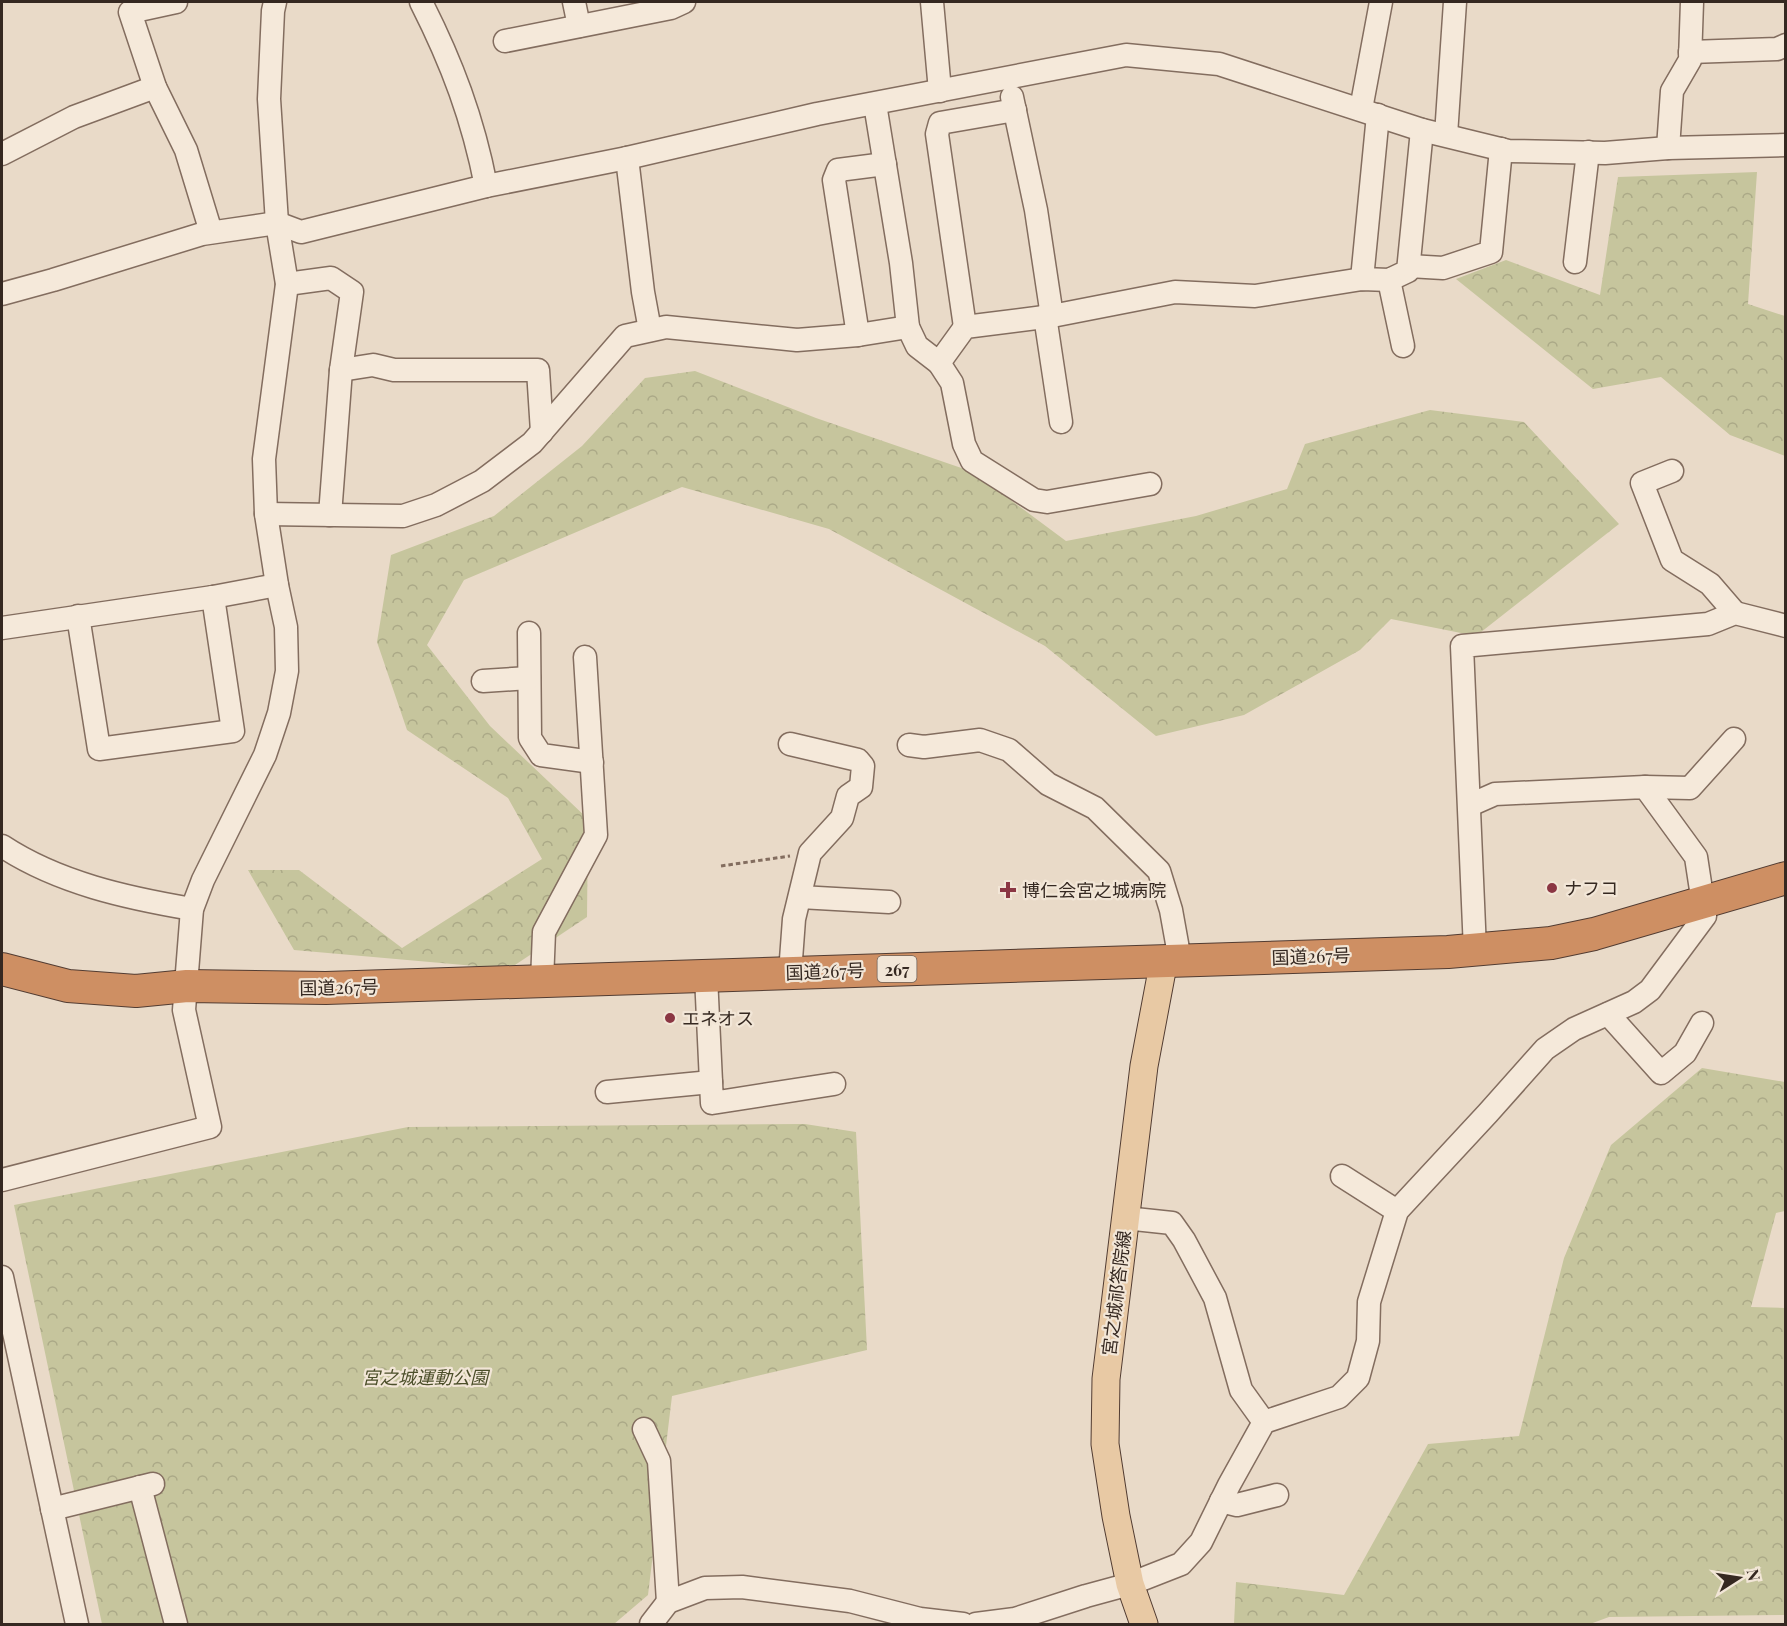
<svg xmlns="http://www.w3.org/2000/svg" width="1787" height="1626" viewBox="0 0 1787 1626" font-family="'Playfair Display','Noto Sans JP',serif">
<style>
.forest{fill:url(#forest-crowns)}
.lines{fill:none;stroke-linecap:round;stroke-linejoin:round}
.minor-casing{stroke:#836d5f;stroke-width:25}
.major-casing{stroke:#523c32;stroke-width:29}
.highway-casing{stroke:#523c32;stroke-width:34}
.path{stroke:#836d5f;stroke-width:3;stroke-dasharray:4.5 3;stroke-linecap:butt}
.minor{stroke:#f5e9da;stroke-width:22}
.major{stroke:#e8c9a4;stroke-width:27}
.highway{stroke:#ce8f63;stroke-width:32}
.poi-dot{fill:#8b3643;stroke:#f2e6d7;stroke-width:2}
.labels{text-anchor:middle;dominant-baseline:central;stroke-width:4.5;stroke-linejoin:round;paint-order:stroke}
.shield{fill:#f2e6d7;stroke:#6e6158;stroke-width:1.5}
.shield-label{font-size:16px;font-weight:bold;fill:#352821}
.poi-label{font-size:18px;fill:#352821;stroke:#f2e6d7;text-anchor:start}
.street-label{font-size:18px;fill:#352821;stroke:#f2e6d7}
.park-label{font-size:18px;font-style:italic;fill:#4c4f2a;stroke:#f2e6d7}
</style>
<defs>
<pattern id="forest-crowns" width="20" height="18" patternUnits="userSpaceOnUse" patternTransform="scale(1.5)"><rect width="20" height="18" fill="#c6c59d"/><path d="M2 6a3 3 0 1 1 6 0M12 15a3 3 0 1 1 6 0" fill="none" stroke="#aba987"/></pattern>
</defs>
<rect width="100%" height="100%" fill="#e9dac8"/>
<g class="forest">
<path d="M1757,172l-9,132 37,12v140l-55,-21 -69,-58 -68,12 -137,-110 50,-19 94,35 18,-118z"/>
<path d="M695,371l121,47 157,54 93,69 130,-25 91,-27 18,-45 125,-34 94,12 95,102 -143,112 -85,-17 -31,31 -116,65 -88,21 -111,-90 -216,-117 -147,-42 -218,93 -37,65 63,81 98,93 -1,98 -78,52 -215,-19 -46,-80h51l103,78 140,-89 -34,-61 -101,-68 -30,-88 14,-87 103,-39 88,-70 63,-68z"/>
<path d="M1702,1068l83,14v129l-9,2 -25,94 34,1v307l-176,2 -19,7h-356l2,-42 108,13 84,-151 91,-8 45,-178 47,-113z"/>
<path d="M805,1124l51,8 11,218 -195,46 -24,199 -34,29h-512l-88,-419 394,-78z"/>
</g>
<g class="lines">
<defs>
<g id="minor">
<path d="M176,2l-46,10 25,75 31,63 25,82"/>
<path d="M421,2c31,61 52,117 65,184"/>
<path d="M574,2l5,24"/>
<path d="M932,2l8,89"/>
<path d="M505,41l166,-33 13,-6"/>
<path d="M1690,52l87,-3 9,-4"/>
<path d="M1012,97l24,113 16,106"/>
<path d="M875,104l26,159 7,64 9,19 22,17 26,-36 87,-11 123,-24 80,4 107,-17 27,1 19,-9 14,-141"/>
<path d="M1361,109l20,-107"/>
<path d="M1446,135l9,-133"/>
<path d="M1668,148l4,-57 18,-31 2,-58"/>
<path d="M2,154l72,-37 81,-30"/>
<path d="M627,158l16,134 7,38"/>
<path d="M1575,262l13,-110"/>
<path d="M1409,266l34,2 48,-16 10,-103"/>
<path d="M1362,279l16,-164"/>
<path d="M1389,280l14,66"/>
<path d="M287,284l44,-6 21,14 -11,78 -11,145"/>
<path d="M2,294l51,-14 149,-46 75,-11 24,9 185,-46 141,-28 190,-44 309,-59 93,9 203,66 86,21 97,2 63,-5 118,-3"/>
<path d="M1045,316l16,106"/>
<path d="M965,327l-28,-193 3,-11 75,-13"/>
<path d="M858,335l-24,-155 4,-10 47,-6"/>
<path d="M939,363l13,20 12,61 8,17 62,39 13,2 103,-18"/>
<path d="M341,370l32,-5 21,5h144l4,62"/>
<path d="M1672,471l-30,12 30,77 38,24 25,29"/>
<path d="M266,514l137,2 33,-11 46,-24 50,-38 93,-107 41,-9 131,13 61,-5 50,-8"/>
<path d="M78,616l21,133 134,-18 -20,-134"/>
<path d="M2,628l211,-31 64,-12"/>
<path d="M529,633l1,105 11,17 51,7"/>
<path d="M483,681l46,-3"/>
<path d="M909,745l15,2 56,-7 29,10 39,34 47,24 64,63 12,39 9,50"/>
<path d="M1645,787l45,1 44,-49"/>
<path d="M2,846c56,37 125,52 190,63"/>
<path d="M800,897l89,5"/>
<path d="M1475,950l-13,-304 246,-22 27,-11 51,13"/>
<path d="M790,973l4,-54 16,-66 32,-35 6,-22 13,-9 2,-21 -5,-6 -68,-16"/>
<path d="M706,976l6,127 122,-19"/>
<path d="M542,981l2,-49 52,-97 -11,-178"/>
<path d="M1608,1014l53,59 24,-20 17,-30"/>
<path d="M607,1092l104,-10"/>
<path d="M1342,1176l55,35"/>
<path d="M2,1180l208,-53 -26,-117 8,-101 11,-29 62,-125 14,-42 8,-42 -1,-44 -9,-42 -11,-71 -2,-55 23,-175 -10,-61 -8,-124 4,-88 2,-9"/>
<path d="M1125,1218l47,5 12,17 31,58 26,92 23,32"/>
<path d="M2,1277l75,347"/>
<path d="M644,1429l15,32 9,141"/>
<path d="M140,1487l36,137"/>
<path d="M1221,1501l16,4 40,-10"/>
<path d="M52,1509l101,-25"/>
<path d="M651,1624l17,-22 37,-14 37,-1 108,14 70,18 43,5"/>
<path d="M976,1624l39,-5 71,-23 44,-12 51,-20 20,-22 28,-57 35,-63 75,-25 19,-19 10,-37 1,-39 28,-91 91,-98 57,-64 29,-20 60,-27 16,-12 55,-74 -9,-59 -51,-70 -150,7 -25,11"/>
</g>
<path id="major" d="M1144,1624l-14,-40 -14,-68 -11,-72 1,-65 38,-313 20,-106"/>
<path id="highway" d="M2,969l66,17 68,5 51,-5 139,2 1122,-36 103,-9 43,-9 192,-56"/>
</defs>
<use href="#minor" class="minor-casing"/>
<use href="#major" class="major-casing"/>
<use href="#highway" class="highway-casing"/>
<path class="path" d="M721,866l69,-10"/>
<use href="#minor" class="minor"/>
<use href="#major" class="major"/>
<use href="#highway" class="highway"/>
</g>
<g class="poi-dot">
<circle cx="1552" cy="888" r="6"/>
<path d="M1005 881h6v6h6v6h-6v6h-6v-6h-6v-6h6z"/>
<circle cx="670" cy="1018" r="6"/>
</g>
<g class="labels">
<rect class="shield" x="877.5" y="956" width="39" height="26" rx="4.5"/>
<g class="shield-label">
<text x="897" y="969">267</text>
</g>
<g class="poi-label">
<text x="1564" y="888">ナフコ</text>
<text x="1022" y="890">博仁会宮之城病院</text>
<text x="682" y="1018">エネオス</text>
</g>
<g class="street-label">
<text transform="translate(1311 956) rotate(-2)">国道267号</text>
<text transform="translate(825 971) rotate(-2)">国道267号</text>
<text transform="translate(339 987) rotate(-1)">国道267号</text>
<text transform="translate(1116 1293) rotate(-83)">宮之城祁答院線</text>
</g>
<g class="park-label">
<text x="425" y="1377">宮之城運動公園</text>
</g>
</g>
<rect width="1787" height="1626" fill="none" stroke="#352821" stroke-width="6"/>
<g transform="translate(1739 1578) rotate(78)" stroke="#f2e6d7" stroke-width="4.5" paint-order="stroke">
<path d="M0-4.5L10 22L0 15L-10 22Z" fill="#352821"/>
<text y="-9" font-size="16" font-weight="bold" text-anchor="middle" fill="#352821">N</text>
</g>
</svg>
